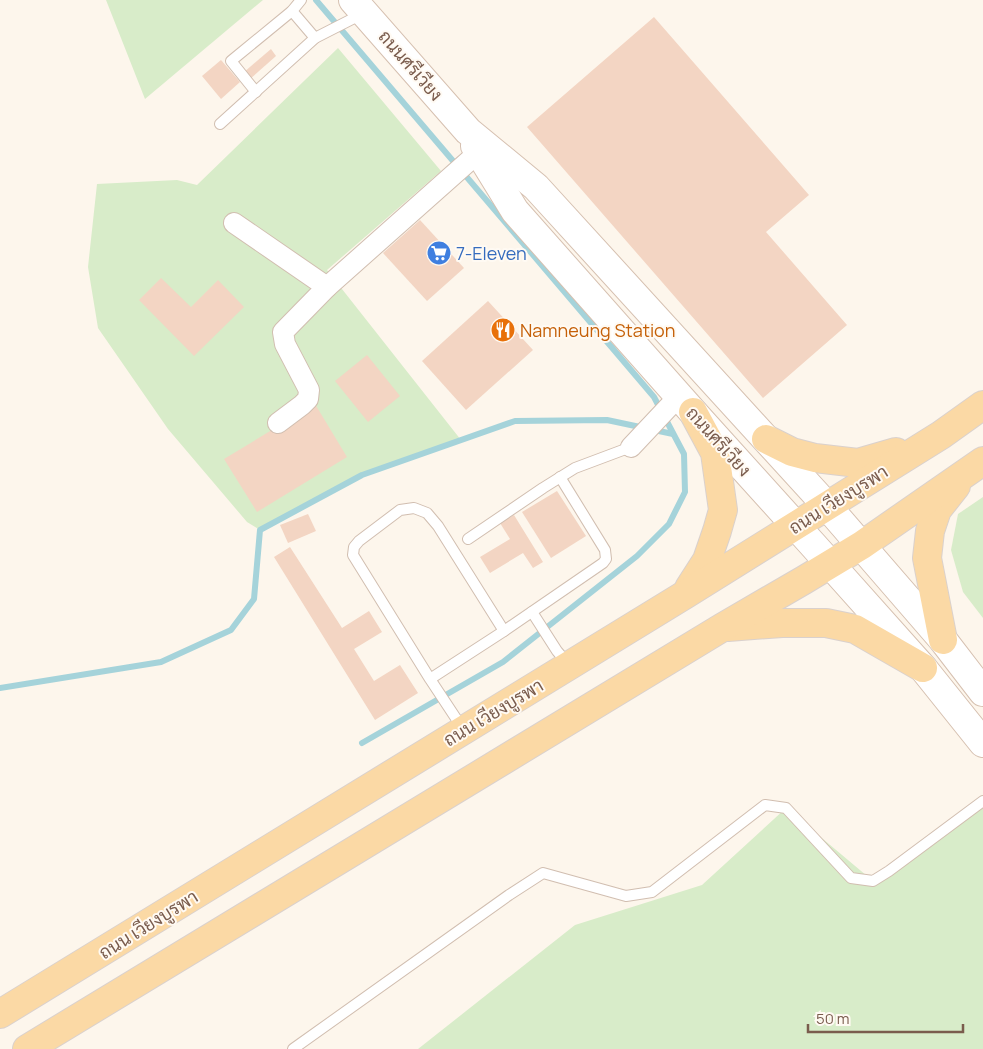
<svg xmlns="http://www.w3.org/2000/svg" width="983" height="1049" viewBox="0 0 983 1049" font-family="Manrope,Sarabun,sans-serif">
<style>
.green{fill:#d8ecc9}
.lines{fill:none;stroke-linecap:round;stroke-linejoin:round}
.stream{stroke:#a5d3da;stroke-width:6}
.building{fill:#f3d5c3}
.service-casing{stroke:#d1beb0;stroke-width:12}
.minor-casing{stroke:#d1beb0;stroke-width:22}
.secondary-casing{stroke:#d6c0b0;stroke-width:30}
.primary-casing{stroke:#dad1cd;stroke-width:30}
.service{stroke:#fff;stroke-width:10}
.minor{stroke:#fff;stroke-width:20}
.secondary{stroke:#fff;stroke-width:28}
.primary{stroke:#fbd9a5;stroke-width:28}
.labels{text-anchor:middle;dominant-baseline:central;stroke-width:4;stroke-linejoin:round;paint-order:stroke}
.street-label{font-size:18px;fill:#7a5c4d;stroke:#fffaf3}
.shop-label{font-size:18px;fill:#366cbe;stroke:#fffaf3;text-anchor:start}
.food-label{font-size:18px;fill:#c56008;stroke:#fffaf3;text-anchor:start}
</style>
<rect width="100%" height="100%" fill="#fdf6ec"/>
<g class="green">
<path d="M106,0h157l-118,99z"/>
<path d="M338,48l103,123 -114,99 134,170 -99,35 -102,55 -13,-8 -79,-93 -70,-101 -10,-61 9,-83 80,-4 20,5z"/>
<path d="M983,497v121l-20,-26 -12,-42 7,-36z"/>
<path d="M983,801v248h-565l157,-124 127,-40 84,-77 87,73z"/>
</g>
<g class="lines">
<g class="stream">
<path d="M316,0l338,397 30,57 1,38 -16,32 -32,32 -134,106 -141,81"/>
<path d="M0,688l161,-26 70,-32 23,-31 6,-69 102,-55 153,-54 92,-1 66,14"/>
</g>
</g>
<g class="building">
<path d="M654,17l155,178 -43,37 81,93 -84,73 -236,-271z"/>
<path d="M271,49l5,7 -27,24 -6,-7z"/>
<path d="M221,60l19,22 -19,17 -19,-23z"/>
<path d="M420,220l44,48 -37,33 -44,-48z"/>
<path d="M161,278l30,29 27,-27 26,27 -50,49 -55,-56z"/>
<path d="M488,301l45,49 -67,60 -44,-49z"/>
<path d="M367,355l33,41 -32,26 -33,-41z"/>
<path d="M315,404l32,53 -90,55 -33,-53z"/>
<path d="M557,491l29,45 -35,22 -29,-46z"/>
<path d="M308,514l8,17 -28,12 -8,-18z"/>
<path d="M514,515l29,47 -10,6 -10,-15 -33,20 -10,-16 30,-18 -10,-16z"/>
<path d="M290,547l52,81 27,-17 13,21 -28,17 20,32 26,-16 18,28 -43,27 -101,-163z"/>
</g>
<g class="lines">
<defs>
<g id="service">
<path d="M292,11l23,27"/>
<path d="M256,92l-25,-31 61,-50 9,-11"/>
<path d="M220,124l95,-86 47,-24"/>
<path d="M468,539l75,-51 32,-20 56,-21"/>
<path d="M532,612l25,39 12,14"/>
<path d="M504,631l99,-68 3,-4 -1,-9 -45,-73"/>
<path d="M430,679l74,-48 -66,-105 -11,-13 -13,-5 -14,2 -41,31 -5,6 -1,8 77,124 33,50"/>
<path d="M293,1049l216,-154 34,-22 83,23 26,-4 113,-87 21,3 65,70 22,3 16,-10 94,-70"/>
</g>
<g id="minor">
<path d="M234,223l93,64"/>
<path d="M278,423l24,-18 6,-6 1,-9 -24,-46 -2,-12 44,-45 152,-135"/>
<path d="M631,447l48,-51"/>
</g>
<g id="secondary">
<path d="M353,0l115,131 68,56 291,319 116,134 40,52"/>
<path d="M475,146l40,65 178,201 121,134 109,122 60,75"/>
</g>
<g id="primary">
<path d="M766,439l26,13 23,6 43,5 38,-11"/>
<path d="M689,588l18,-28 10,-29 6,-21 -8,-57 -22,-41"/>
<path d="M728,627l54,-4h44l29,6 68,39"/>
<path d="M943,640l-16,-82 3,-27 7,-21 19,-24"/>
<path d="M0,1014l686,-420 255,-159 42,-30"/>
<path d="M27,1049l696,-422 81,-47 58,-35 121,-84"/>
</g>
</defs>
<use href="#service" class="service-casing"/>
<use href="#minor" class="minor-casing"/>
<use href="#secondary" class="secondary-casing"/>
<use href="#primary" class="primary-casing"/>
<use href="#service" class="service"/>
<use href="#minor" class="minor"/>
<use href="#secondary" class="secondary"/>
<use href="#primary" class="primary"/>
</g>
<defs>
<symbol id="supermarket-disc" viewBox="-11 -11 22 22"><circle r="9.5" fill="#3f7fe0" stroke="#fffaf3"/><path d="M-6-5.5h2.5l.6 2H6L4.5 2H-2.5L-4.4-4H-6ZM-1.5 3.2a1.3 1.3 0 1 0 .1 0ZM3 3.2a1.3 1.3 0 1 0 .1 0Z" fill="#fff"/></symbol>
<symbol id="restaurant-disc" viewBox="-11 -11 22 22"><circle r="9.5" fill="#e8710a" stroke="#fffaf3"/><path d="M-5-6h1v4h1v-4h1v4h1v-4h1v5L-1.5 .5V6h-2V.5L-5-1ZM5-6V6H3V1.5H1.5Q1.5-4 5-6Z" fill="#fff"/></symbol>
</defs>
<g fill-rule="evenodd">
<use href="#supermarket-disc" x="425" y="239" width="28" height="28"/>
<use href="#restaurant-disc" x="489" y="316" width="28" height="28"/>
</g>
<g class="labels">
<g class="street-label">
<text transform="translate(411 65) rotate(49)">ถนนศรีเวียง</text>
<text transform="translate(719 441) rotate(48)">ถนนศรีเวียง</text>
<text transform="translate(838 499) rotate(-32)">ถนน เวียงบูรพา</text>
<text transform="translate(493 712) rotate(-31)">ถนน เวียงบูรพา</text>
<text transform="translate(148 924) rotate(-32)">ถนน เวียงบูรพา</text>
</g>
<g class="shop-label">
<text x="456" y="253">7-Eleven</text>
</g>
<g class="food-label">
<text x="520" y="330">Namneung Station</text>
</g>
</g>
<path d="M808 1024v8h155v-8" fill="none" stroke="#7a5c4d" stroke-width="2.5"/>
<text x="816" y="1024" font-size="15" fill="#7a5c4d" stroke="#fffaf3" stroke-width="4" paint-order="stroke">50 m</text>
</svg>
